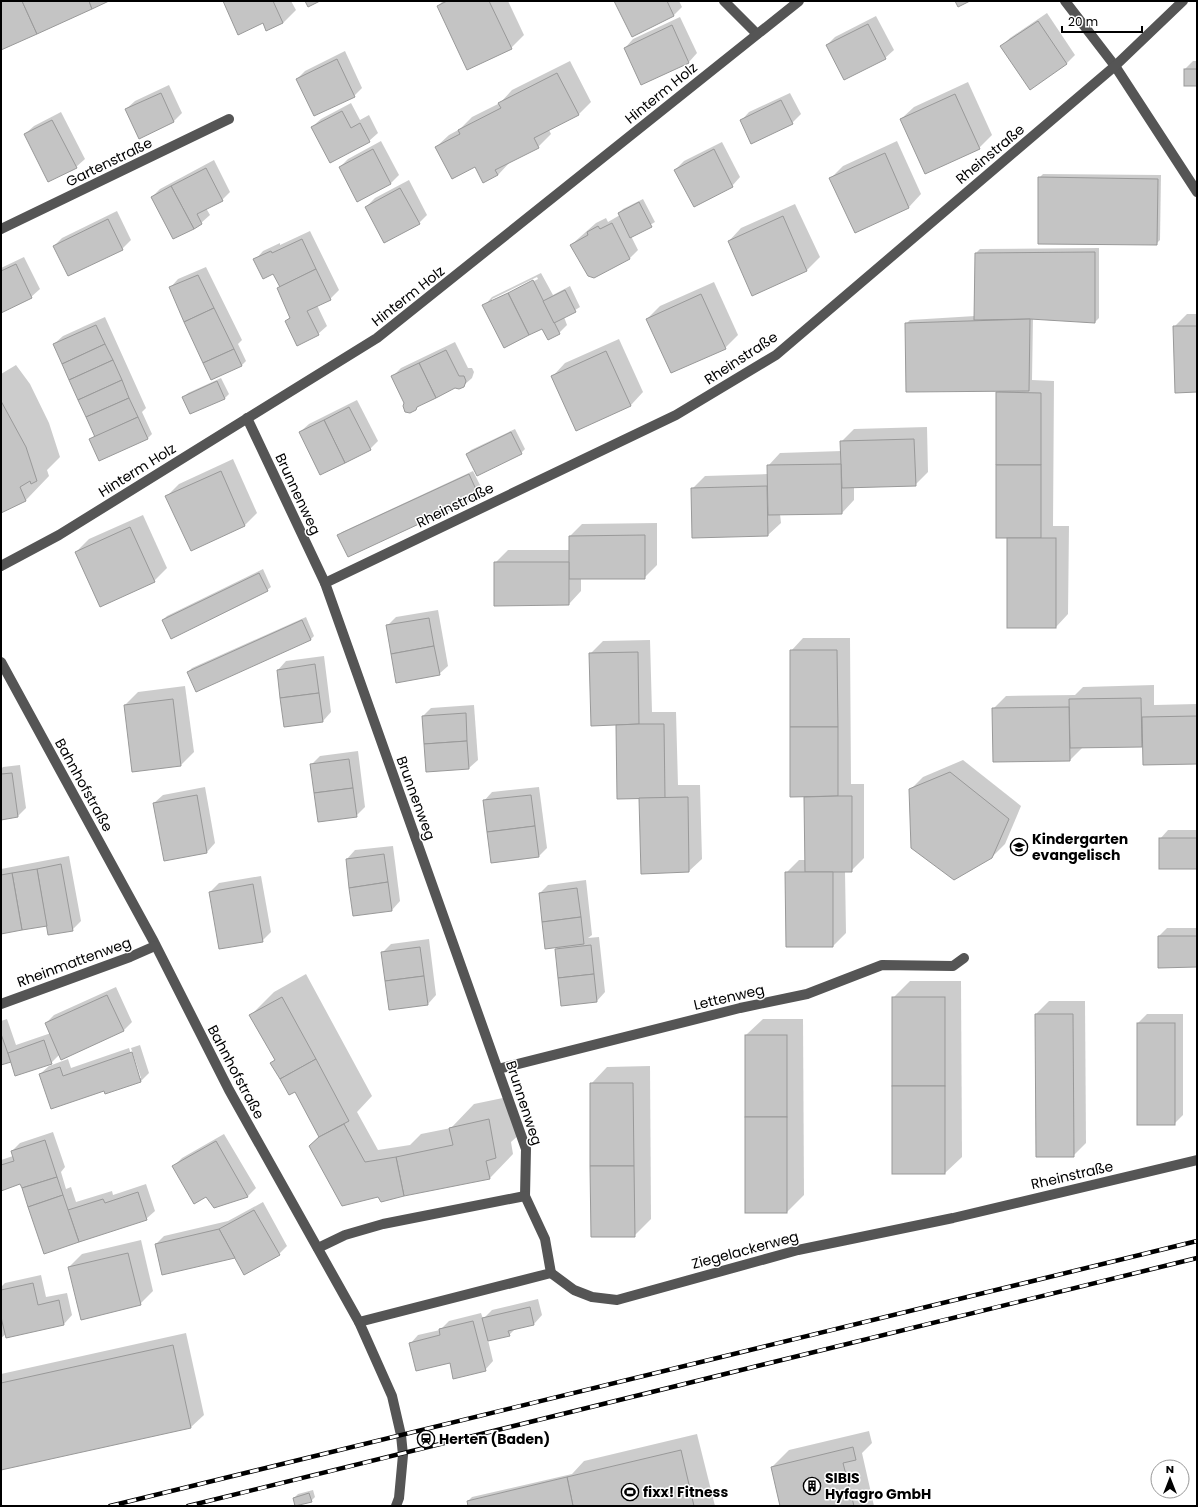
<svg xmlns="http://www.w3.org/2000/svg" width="1198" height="1507" viewBox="0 0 1198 1507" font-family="Poppins,sans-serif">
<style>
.shadow{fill:#0003;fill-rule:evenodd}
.building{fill:#c4c4c4;stroke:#999}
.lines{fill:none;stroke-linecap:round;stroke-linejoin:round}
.minor{stroke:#555;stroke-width:10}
.rail-casing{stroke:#000;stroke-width:4.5}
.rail{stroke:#fff;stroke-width:3;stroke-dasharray:9;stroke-linecap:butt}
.labels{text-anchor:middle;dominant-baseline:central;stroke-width:3;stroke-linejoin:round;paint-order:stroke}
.street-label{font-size:14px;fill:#000;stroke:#fff}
.poi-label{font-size:14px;font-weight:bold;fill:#000;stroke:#fff;text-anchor:start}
</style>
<rect width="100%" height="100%" fill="#fff"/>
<g class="shadow">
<path d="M224,1h67l5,9 -13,13 -16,7 -4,-8z"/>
<path d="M443,1h65l16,34 -13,13 -73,-42z"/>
<path d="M615,1h64l3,6 -8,8 -42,20z"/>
<path d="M1047,13l28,42 -8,8 -37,25 -28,-42 8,-8z"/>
<path d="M876,16l18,34 -9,8 -58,-13 8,-8z"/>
<path d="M680,17l17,36 -8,9 -48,21 -16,-35 8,-9z"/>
<path d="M345,51l17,37 -8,8 -57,-17 8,-8z"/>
<path d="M570,61l21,41 -13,13 -29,15 2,4 -13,13 -28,15 -12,13 -62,-28 13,-12 11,-6 12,-12 28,-14 12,-13z"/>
<path d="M1193,61h4v24l-12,-16z"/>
<path d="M968,82l24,53 -13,13 -78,-29 13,-12z"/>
<path d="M169,85l13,28 -8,8 -48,-12 9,-8z"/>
<path d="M790,93l11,21 -9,9 -51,-2 8,-9z"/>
<path d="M351,103l9,17 9,-5 9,18 -9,8 -57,-14 9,-8z"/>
<path d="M61,112l24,47 -9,8 -51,-33 9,-8z"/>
<path d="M381,141l18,34 -8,8 -51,-16 8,-8z"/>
<path d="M897,141l24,53 -12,13 -54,25 -24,-54 12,-12z"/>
<path d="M722,142l18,35 -8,9 -57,-16 9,-9z"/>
<path d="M214,160l16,32 -8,8 -16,8 4,7 -9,8 -49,-26 8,-8z"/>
<path d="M1043,174l118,1 -1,65 -4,4 -117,-66z"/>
<path d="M409,180l18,35 -8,8 -53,-16 9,-9z"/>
<path d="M643,199l12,23 -24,14 7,14 -8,8 -59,-13 25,-22 10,-5 2,4 12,-7 -1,-2 4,-4z"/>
<path d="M795,204l25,53 -13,13 -54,25 -24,-54 12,-13z"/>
<path d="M117,211l14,29 -9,9 -68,-3 8,-8z"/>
<path d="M310,231l29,59 -9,9 -13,6 10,21 -9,8 -32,-13 5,-4 -17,-45 -19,-12 8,-9 17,-8v2z"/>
<path d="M1099,248v70l-4,4 -62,-4 -1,62 22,1 -1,145h16l-1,88 -12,13 -48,-90 -11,-144 3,-3 -94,-66 4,-4 65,-4 1,-63 4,-4z"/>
<path d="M24,257l16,32 -9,8 -30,15v-44z"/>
<path d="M206,267l36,73 -4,4 8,17 -4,4 -31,14 -41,-91 8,-9z"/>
<path d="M541,273l12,22 17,-9 10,21 -16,10 3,8 -8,8 -75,-27 8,-9zM537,277l1,2 -46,23v-3z"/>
<path d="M714,282l24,53 -13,13 -78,-29 13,-13z"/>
<path d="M1187,314h10v77l-23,-64z"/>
<path d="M105,317l41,91 -4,4 10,22 -4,4 -49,22 -9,-20 5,-5 -41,-91 9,-8z"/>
<path d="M619,339l24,53 -12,13 -54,25 -24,-54 12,-13z"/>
<path d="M455,342l13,26h4l2,4 -2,6 -9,8 -8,1 -34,17 -6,5 -10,-6 -13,-26 9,-9z"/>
<path d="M16,365l14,19 19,39 11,34 -13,13 2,6 -23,24 -25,12v-138z"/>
<path d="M221,378l8,16 -4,4 -34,15 -7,-16 4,-4z"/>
<path d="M357,400l21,41 -8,8 -70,-17 9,-8z"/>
<path d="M927,427l1,45 -13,13 -61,1v14l-12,13 -62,1 1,9 -13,12 -76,-46 13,-13 63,-2v-8l12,-13 62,-2 -1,-9 13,-13z"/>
<path d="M515,429l10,20 -4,4 -54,1 4,-4z"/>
<path d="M233,459l24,54 -12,12 -54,24 -24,-53 12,-12z"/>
<path d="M473,471l10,20 -4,4 -131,61 -10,-20 4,-4z"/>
<path d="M143,515l24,53 -13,13 -78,-29 13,-13z"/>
<path d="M657,523v42l-13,13h-63v13l-12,13 -74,-41 13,-13h62v-14l12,-12z"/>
<path d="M263,569l8,18 -4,3 -104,30 4,-4z"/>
<path d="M438,610l10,56 -9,8 -52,-48 9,-9z"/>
<path d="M306,617l8,19 -4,4 -122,32 4,-4z"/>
<path d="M803,638h47l1,146h13v74l-13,13h-6l1,62 -13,13 -47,-73 13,-13h7l-1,-64 -14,-145z"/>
<path d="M650,640l2,72h24l2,73h22l2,74 -13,12 -49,-74 -22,1 -1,-74 -27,-70 13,-13z"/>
<path d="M324,656l7,56 -8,9 -38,5 -7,-56 8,-9z"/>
<path d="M1154,685v20l43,-1v59l-54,-17 -60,1 -13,13 -77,-51 13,-13 69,-1 8,-8z"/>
<path d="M185,686l9,66 -13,13 -56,-60 13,-13z"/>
<path d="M474,705l4,55 -9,8 -42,3 -4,-55 8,-8z"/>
<path d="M358,751l7,56 -9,9 -45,-51 9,-9z"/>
<path d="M963,760l58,46 -16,38 -13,13 -82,-67 13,-13z"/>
<path d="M20,765l6,43 -8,8 -17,3v-50l2,-2z"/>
<path d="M205,787l10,56 -8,9 -53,-49 9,-8z"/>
<path d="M539,787l8,61 -8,8 -55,-55 8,-9z"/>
<path d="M1168,830h29v38l-37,-29z"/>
<path d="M393,846l7,55 -8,9 -38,5 -7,-56 8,-9z"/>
<path d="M69,856l12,65 -9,9 -25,-5 -46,8v-64z"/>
<path d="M261,876l10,56 -9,9 -52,-49 9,-9z"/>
<path d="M586,880l6,55 -4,3 11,-1 6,55 -8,9 -41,-51 4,-4 -20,-53 8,-8z"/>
<path d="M1167,928h30v38l-38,-30z"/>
<path d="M429,939l7,56 -8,9 -46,-51 9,-9z"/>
<path d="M306,974l66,122 -15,16 21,38 32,-5 11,-11 30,-6 23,-24 38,-8 8,38 -9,8 2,12 -23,24 -111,18 -69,-50 9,-10 -24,-46 -45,-74 24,-24z"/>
<path d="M910,981h51l1,176 -17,16 -52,-175z"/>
<path d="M116,987l16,35 -9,9 -63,23 -9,9 -40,-2 -10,3v-43l6,-2 9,26 35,-12 -5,-10 8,-8z"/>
<path d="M1049,1001h36l1,142 -13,13h-36l-1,-142z"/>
<path d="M1147,1014h36v101l-9,9h-36v-101z"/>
<path d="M763,1019h40l1,176 -17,17 -41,-177z"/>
<path d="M140,1045l9,28 -8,8 -36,9 -65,-16 9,-8 19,-7 3,9 58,-20 10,30h2l-10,-30z"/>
<path d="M650,1066l1,153 -17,17 -43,-152 16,-17z"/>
<path d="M53,1132l12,35 -4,5 5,17 5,-2 5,15 36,-11 1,4 33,-11 9,27 -9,8 -102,34 -23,-70 -20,7v-30l12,-4 -1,-5 8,-8z"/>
<path d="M224,1134l32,54 -8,8 -34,11 -7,-12 -33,-29 8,-8z"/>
<path d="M263,1202l24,44 -8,8 -123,-10 8,-8 64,-15z"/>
<path d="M141,1240l12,51 -13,13 -71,-37 13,-13z"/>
<path d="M41,1275l5,22 21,-4 5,22 -8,9 -58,10 -5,4v-51l4,-4z"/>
<path d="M538,1299l4,16 -8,9 -18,4 -7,7 -21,5 5,21 -8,9 -35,-8 -40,-18 8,-9 22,-5 9,-9 32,-8 2,6 9,-9z"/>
<path d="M186,1333l18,82 -13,12 -190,42v-95z"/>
<path d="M869,1431l3,12 -10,10 12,53h-93l-9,-39 17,-17z"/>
<path d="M697,1434l18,72h-246l-1,-5 4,-4 100,-23 12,-13z"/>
<path d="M313,1490l2,7 -4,4 -17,-3 4,-4z"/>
</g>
<g class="building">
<path d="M1,1h21l15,33 -36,16z"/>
<path d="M22,1h67l3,8 -55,25z"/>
<path d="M89,1h20l-17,8z"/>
<path d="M223,1h50l10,22 -17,8 -3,-8 -25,12z"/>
<path d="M305,1h15l-12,6z"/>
<path d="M447,1h42l23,48 -45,21 -30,-64z"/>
<path d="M614,1h53l7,15 -42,21z"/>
<path d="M955,1h15l-12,6z"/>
<path d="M1038,21l29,43 -37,26 -30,-44z"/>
<path d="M868,24l18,35 -42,21 -18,-35z"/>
<path d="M672,25l17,38 -48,22 -17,-37z"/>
<path d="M337,59l18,38 -41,19 -18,-37z"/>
<rect x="1184" y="69" width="13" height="17"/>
<path d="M557,73l22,42 -45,23 5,10 -44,22 3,5 -15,8 -8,-16 -23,12 -17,-32 25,-13 -2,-4 43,-22 -3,-5z"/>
<path d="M161,93l13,29 -35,17 -14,-30z"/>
<path d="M955,94l25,55 -55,25 -25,-55z"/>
<path d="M781,100l12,24 -42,20 -11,-24z"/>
<path d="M342,111l9,17 9,-5 10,19 -40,21 -19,-36z"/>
<path d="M52,120l25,48 -29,14 -24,-48z"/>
<path d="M373,149l18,35 -34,18 -18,-35z"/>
<path d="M714,149l19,38 -39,20 -20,-37z"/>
<path d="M885,153l24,55 -54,25 -26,-55z"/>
<path d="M206,168l17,33 -26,13 5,10 -8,5 -23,-43z"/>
<path d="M1038,177l120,2 -1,66 -119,-1z"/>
<path d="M171,186l23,43 -21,10 -22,-42z"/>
<path d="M400,188l20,36 -36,19 -19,-36z"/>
<path d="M639,202l13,25 -22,11 -12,-25z"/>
<path d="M783,216l24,55 -55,25 -24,-55z"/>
<path d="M108,219l15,31 -55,26 -15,-30z"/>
<path d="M612,223l18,36 -36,19 -6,-2 -18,-31 18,-10 -1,-3 11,-6 2,3z"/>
<path d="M302,239l14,30 -36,18 -7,-13 -10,5 -10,-20 18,-8 1,2z"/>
<path d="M1095,252v71l-65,-4 -56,1 1,-67z"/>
<path d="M16,264l16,34 -31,15v-42z"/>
<path d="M316,269l15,31 -24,11 12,24 -22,11 -12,-25 5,-3 -13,-30z"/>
<path d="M198,275l16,33 -30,14 -15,-35z"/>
<path d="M533,280l27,54 -12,6 -6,-11 -13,6 -21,-42z"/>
<path d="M565,290l11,22 -22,11 -11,-22z"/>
<path d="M508,293l21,42 -25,13 -22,-43z"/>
<path d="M701,294l25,55 -55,24 -25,-54z"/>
<path d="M214,308l20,41 -31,14 -19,-41z"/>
<path d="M1030,319l-1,72 -123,1 -1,-69z"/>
<path d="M96,325l9,19 -43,20 -9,-20z"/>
<path d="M1173,326h24v66l-22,1z"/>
<path d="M105,344l8,16 -44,20 -7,-16z"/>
<path d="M234,349l8,17 -31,14 -8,-17z"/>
<path d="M446,350l13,26h5l2,5 -2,6 -5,2 -4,-1 -19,10 -17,-35z"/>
<path d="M606,351l25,55 -55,25 -25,-55z"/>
<path d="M113,360l9,20 -44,20 -9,-20z"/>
<path d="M419,363l17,35 -19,9 -1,3 -6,3 -5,-1 -2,-6 1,-3 -13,-27z"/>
<path d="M122,380l7,18 -43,19 -8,-17z"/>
<path d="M217,381l8,18 -35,15 -8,-17z"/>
<path d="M996,392l45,1v72h-45z"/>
<path d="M129,398l9,19 -43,20 -9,-20z"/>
<path d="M1,401l25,46 11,34 -6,3 -1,-3 -10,6 6,14 -25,12z"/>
<path d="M349,407l22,43 -26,13 -21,-43z"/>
<path d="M138,417l10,22 -49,22 -10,-22z"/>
<path d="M324,420l21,43 -25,12 -21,-43z"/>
<path d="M511,432l11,22 -45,22 -11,-22z"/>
<path d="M914,439l2,47 -74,2 -2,-47z"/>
<path d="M841,464l1,50 -74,1 -1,-50z"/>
<rect x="996" y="465" width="45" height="73"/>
<path d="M221,471l24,55 -54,25 -26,-55z"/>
<path d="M469,474l10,22 -131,61 -11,-22z"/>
<path d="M767,486l1,50 -76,2 -1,-50z"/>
<path d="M130,527l25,55 -55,25 -25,-55z"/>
<path d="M645,535v44h-76v-43z"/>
<rect x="1007" y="538" width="49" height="90"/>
<path d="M494,562h75v43l-75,1z"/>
<path d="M259,573l9,18 -97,48 -9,-19z"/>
<path d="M429,618l5,28 -43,8 -5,-29z"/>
<path d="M302,620l9,20 -115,52 -9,-20z"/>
<path d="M434,646l6,29 -44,8 -5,-29z"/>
<path d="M790,650h47l1,77h-48z"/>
<path d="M638,652l1,72 -48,2 -2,-73z"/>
<path d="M315,664l4,29 -39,5 -3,-28z"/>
<path d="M319,693l4,29 -39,5 -4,-29z"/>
<path d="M1141,698l1,49 -72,1 -1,-49z"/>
<path d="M173,699l8,67 -49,6 -8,-67z"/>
<path d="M1069,707l1,54 -77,1 -1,-54z"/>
<path d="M466,713l1,28 -43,3 -2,-28z"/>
<path d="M1197,716v48l-54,1 -1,-48z"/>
<path d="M639,724h25l1,74 -48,1 -1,-74z"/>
<path d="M790,727h48v69l-48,1z"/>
<path d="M467,741l2,28 -43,3 -2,-28z"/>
<path d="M349,759l4,29 -39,5 -4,-29z"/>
<path d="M950,772l59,47 -17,39 -38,22 -43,-32 -2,-59z"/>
<path d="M12,773l6,44 -17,3v-46z"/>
<path d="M353,788l4,29 -39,5 -4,-29z"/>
<path d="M197,795l10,58 -43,8 -11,-58z"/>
<path d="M531,795l4,31 -48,6 -4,-32z"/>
<path d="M838,796h14v76h-47l-1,-75z"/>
<path d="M688,797l1,75 -48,2 -2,-76z"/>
<path d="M535,826l4,31 -48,6 -4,-31z"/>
<rect x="1159" y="838" width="38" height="31"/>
<path d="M384,854l4,28 -39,6 -3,-29z"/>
<path d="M61,864l12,67 -25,4 -11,-66z"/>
<path d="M37,869l10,57 -25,4 -10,-57z"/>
<path d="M785,872h48v75h-47z"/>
<path d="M12,873l10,57 -21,4v-59z"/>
<path d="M388,882l4,29 -39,5 -4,-28z"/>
<path d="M253,884l10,58 -44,7 -10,-57z"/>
<path d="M577,888l4,29 -39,5 -3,-29z"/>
<path d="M581,917l3,27 -39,5 -3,-27z"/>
<path d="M1158,936h39v31l-39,1z"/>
<path d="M591,945l3,29 -36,4 -3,-29z"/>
<path d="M420,947l4,29 -39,5 -4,-29z"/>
<path d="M594,974l3,28 -36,4 -3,-28z"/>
<path d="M424,976l4,29 -39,5 -4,-29z"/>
<path d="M107,995l17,36 -63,29 -16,-37z"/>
<path d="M282,997l34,62 -36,20 -10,-16 5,-3 -26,-45z"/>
<rect x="892" y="997" width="53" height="89"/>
<path d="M1035,1014h38l1,143h-38z"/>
<rect x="1137" y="1023" width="38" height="102"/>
<path d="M1,1034l10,28 -10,3z"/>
<rect x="745" y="1035" width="42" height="82"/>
<path d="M44,1040l8,24 -37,12 -7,-23z"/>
<path d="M132,1052l9,30 -36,12 -1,-3 -53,18 -12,-35 21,-7 3,9z"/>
<path d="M316,1059l33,62 -30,16 -24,-45 -6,3 -9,-16z"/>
<path d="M590,1083h43l1,83h-44z"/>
<rect x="892" y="1086" width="53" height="88"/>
<rect x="745" y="1117" width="42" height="96"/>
<path d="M489,1119l7,39 -10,3 4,18 -86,17 -8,-39 57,-12 -4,-17z"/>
<path d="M344,1124l21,38 31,-5 8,39 -23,6 -3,-5 -36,9 -33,-60 10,-9z"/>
<path d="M45,1140l12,37 -35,11 -2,-4 -19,7v-26l13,-4 -3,-10z"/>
<path d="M216,1141l32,56 -34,11 -8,-11 -12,7 -22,-38z"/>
<path d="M590,1166h44l1,71h-44z"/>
<path d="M57,1177l6,18 -35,12 -6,-19z"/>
<path d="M138,1192l9,28 -68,22 -11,-32 35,-11 2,4z"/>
<path d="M63,1195l16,47 -35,12 -16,-47z"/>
<path d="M254,1210l26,45 -36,20 -25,-46z"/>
<path d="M219,1229l16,29 -73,17 -7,-31z"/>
<path d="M128,1253l13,52 -60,15 -13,-53z"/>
<path d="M33,1283l5,22 21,-5 5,25 -58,13 -5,-21v-27z"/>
<path d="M530,1307l4,18 -26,6 2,5 -22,5 -6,-23z"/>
<path d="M473,1321l13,50 -33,8 -3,-16 -34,8 -7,-28 31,-8 -1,-6z"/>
<path d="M173,1345l18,83 -190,42v-87z"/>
<path d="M853,1447l3,13 -13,3 11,43h-74l-9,-39z"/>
<path d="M681,1450l13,56h-121l-6,-29z"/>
<path d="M567,1477l6,29h-105l-1,-5z"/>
<path d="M309,1493l3,9 -17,4 -2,-8z"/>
</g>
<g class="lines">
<g class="minor">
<path d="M724,1l33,33"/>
<path d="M1065,1l50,65 82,126"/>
<path d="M1,229l228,-110"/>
<path d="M247,418l78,165 201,566 -1,47"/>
<path d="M1,566l58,-31 318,-197 422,-337"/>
<path d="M325,583l351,-168 100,-60 339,-289 68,-65"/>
<path d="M1,662l153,280 75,148 130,232 33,74 9,39 2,20 -4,43 -3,8"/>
<path d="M1,1004l129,-47 25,-11"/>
<path d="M498,1069l242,-61 67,-14 75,-29 71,1 11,-8"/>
<path d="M318,1248l27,-13 38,-11 142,-28 20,43 6,34 -192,49"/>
<path d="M551,1273l23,17 18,7 25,3 181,-50 155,-32 244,-58"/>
</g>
<defs>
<g id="rail">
<path d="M110,1506l1087,-265"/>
<path d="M188,1506c336,-82 673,-166 1009,-248"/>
</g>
</defs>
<use href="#rail" class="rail-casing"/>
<use href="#rail" class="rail"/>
</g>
<defs>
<symbol id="school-ring" viewBox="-11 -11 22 22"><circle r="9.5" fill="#fff" stroke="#000" stroke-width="1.5"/><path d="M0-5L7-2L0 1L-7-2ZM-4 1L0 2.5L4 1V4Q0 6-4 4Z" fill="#000"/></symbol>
<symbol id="station-ring" viewBox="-11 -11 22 22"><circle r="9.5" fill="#fff" stroke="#000" stroke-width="1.5"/><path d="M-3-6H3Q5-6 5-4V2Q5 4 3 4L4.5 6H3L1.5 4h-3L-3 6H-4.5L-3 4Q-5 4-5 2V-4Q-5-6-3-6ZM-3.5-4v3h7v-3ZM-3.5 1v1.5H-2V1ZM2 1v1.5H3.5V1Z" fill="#000"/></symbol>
<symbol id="building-ring" viewBox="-11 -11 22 22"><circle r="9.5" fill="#fff" stroke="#000" stroke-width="1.5"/><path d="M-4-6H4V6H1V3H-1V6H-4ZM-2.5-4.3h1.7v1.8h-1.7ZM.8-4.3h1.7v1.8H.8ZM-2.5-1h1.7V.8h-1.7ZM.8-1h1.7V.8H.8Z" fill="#000"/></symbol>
<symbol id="stadium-ring" viewBox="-11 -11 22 22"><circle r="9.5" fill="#fff" stroke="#000" stroke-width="1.5"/><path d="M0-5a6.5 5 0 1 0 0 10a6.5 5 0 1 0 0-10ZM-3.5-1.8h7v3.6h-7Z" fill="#000"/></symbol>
</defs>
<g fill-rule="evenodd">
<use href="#school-ring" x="1009" y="837" width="20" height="20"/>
<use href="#station-ring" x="416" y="1429" width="20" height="20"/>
<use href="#building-ring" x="802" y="1476" width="20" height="20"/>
<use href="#stadium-ring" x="620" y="1482" width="20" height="20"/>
</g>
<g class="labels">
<g class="street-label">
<text transform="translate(661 93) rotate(-39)">Hinterm Holz</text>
<text transform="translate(990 154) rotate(-40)">Rheinstraße</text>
<text transform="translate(109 162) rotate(-26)">Gartenstraße</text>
<text transform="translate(408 296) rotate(-38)">Hinterm Holz</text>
<text transform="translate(741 358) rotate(-33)">Rheinstraße</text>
<text transform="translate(137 470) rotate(-32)">Hinterm Holz</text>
<text transform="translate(298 494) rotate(65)">Brunnenweg</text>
<text transform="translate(455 505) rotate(-26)">Rheinstraße</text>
<text transform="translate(84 785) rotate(61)">Bahnhofstraße</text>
<text transform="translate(416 798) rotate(70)">Brunnenweg</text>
<text transform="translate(74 962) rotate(-20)">Rheinmattenweg</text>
<text transform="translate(729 997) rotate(-13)">Lettenweg</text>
<text transform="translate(236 1072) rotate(62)">Bahnhofstraße</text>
<text transform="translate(524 1103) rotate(72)">Brunnenweg</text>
<text transform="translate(1072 1175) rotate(-13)">Rheinstraße</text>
<text transform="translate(745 1250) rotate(-15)">Ziegelackerweg</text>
</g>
<g class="poi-label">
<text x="1032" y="839">Kindergarten<tspan x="1032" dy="16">evangelisch</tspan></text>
<text x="439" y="1439">Herten (Baden)</text>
<text x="825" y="1478">SIBIS<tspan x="825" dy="16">Hyfagro GmbH</tspan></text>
<text x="643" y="1492">fixx! Fitness</text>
</g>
</g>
<rect width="1198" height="1507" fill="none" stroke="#000000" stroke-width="4"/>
<g transform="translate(1170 1479)"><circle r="19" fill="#ffffff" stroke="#999999"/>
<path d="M0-3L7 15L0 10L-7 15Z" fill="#000000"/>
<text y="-6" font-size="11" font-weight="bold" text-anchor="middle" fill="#000000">N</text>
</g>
<path d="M1062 26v6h80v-6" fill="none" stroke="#000000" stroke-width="2"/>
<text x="1068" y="26" font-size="12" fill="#000000" stroke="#ffffff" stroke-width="3" paint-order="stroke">20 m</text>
</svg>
